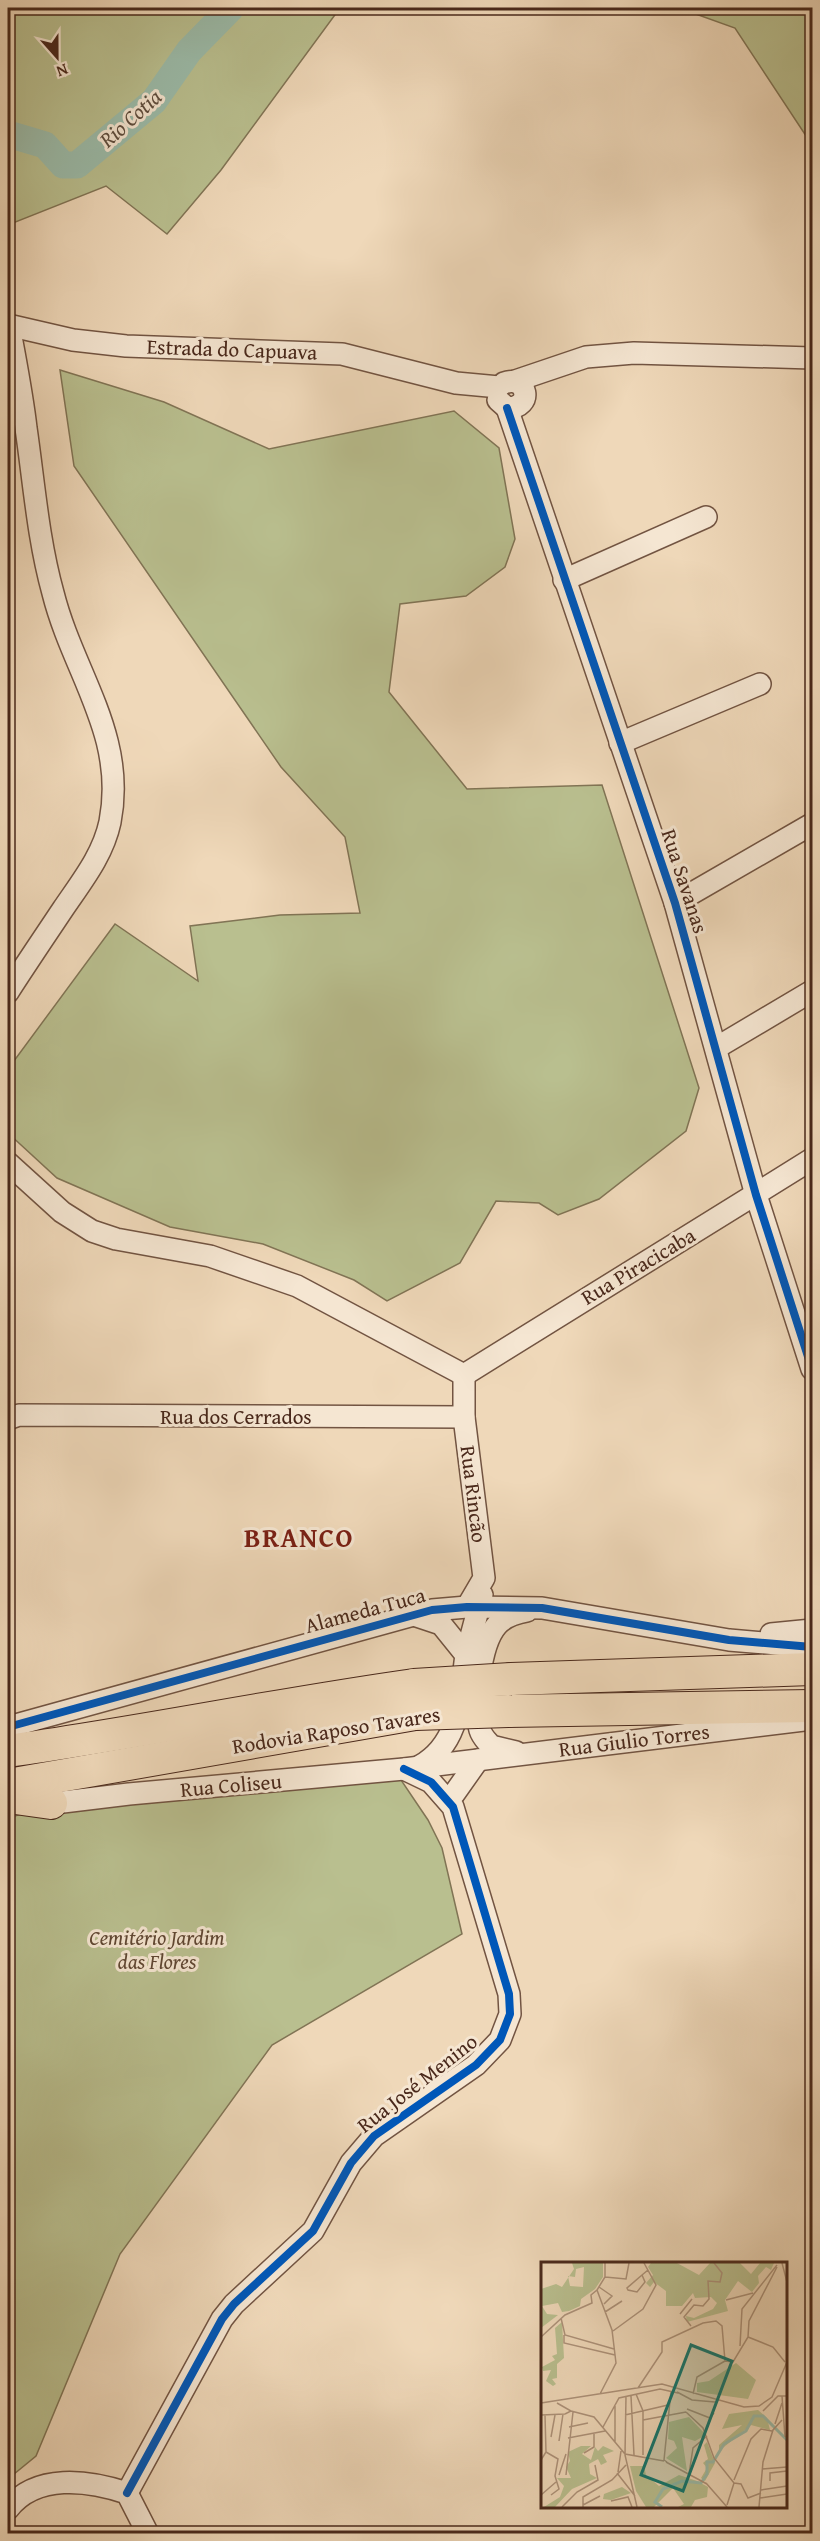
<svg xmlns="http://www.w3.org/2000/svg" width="820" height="2541" viewBox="0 0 820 2541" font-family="'Gentium Book Plus',serif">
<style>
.green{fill:#b9bf8f;stroke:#817455;stroke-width:1.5}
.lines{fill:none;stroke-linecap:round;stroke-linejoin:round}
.river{stroke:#9bbba9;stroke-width:27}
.minor-casing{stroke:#725442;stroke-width:24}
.highway-casing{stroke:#49281b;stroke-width:34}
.minor{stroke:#f5e6d2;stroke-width:21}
.highway{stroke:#efd8b9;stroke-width:32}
.highway-bridge-casing{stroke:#49281b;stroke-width:34;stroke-linecap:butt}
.highway-bridge{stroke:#efd8b9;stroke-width:32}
.cycleway-casing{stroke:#f5e6d2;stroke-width:11}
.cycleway{stroke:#0057b8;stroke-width:8}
.labels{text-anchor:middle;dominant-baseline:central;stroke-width:6;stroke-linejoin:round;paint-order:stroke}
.street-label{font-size:21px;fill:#49281b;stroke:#f5e6d2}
.park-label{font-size:21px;font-style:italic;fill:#5f4632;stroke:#f5e6d2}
.water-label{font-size:22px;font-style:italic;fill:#5e4d3e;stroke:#f5e6d2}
.district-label{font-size:27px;font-weight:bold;letter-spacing:1.5px;fill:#7a1f14;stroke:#f5e6d2}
.inset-river{fill:none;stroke:#9bbba9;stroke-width:3}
.inset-road{fill:none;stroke:#ad927a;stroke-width:1.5}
.view{fill:#0f766e;fill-opacity:0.15;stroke:#0f766e;stroke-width:3}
.inset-edge{fill:none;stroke:#49281b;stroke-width:3}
</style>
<rect width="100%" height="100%" fill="#efd8b9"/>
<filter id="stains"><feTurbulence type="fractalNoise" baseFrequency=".00333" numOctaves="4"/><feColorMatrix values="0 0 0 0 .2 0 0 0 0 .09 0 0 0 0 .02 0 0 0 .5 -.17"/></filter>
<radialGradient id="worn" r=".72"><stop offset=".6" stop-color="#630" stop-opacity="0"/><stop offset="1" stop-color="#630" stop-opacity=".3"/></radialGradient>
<g class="green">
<path d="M8,8h332l-119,162 -54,64 -61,-48 -98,39z"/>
<path d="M679,8h133v137l-77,-117z"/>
<path d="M60,370l104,32 105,47 185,-38 45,37 16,91 -10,28 -39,29 -66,8 -11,88 78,97 135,-4 97,303 -13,43 -87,68 -41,16 -19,-12 -43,-2 -36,62 -73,38 -33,-21 -91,-36 -93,-17 -113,-49 -49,-45v-64l107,-145 83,57 -8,-55 90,-11 80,-2 -15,-76 -64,-70 -207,-301z"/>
<path d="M399,1777l29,43 14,28 20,86 -190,111 -152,209 -84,202 -28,23v-661l27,-8z"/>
</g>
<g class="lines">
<path class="river" d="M8,134l37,11 18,20h14l77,-64 35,-50 42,-43"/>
<defs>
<g id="minor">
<path d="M8,325l65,15 53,6 216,8 114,29 43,4"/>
<path d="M515,381l71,-24 48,-4 178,5"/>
<path d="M498,400l9,8c28,0 20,-34 -3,-25"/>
<path d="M507,408l168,495 81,292 56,174"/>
<path d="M564,580l142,-63"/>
<path d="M620,743l140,-59"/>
<path d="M675,903l137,-79"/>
<path d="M8,992c18,-28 37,-56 55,-83 19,-28 40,-54 47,-87 17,-87 -37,-149 -57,-229 -15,-54 -19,-110 -27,-165 -4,-35 -11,-69 -17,-103"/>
<path d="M716,1048l96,-57"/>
<path d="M8,1163l54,49 30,19 24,8 94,17 87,30 167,89"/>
<path d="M464,1375l348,-216"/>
<path d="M464,1375v42l20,161 -17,29"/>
<path d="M8,1419l11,-4 445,2"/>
<path d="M414,1615l27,9 25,31c-6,42 -5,88 -46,111"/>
<path d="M771,1634l41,-4"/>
<path d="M466,1655l16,-60"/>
<path d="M8,1727l424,-117 35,-3 75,1 187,32 83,7"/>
<path d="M516,1752l-25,-6c-4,-5 -9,-9 -11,-16 -7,-24 0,-86 17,-105 8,-9 19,-12 30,-14"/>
<path d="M454,1794l24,-34"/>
<path d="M38,1805l91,-11 275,-25 408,-50"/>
<path d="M127,2493l95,-174 12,-15 79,-73 38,-68 23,-27 102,-71 24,-25 10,-26 -1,-20 -56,-187 -22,-25 -27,-13"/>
<path d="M8,2509c28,-36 80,-29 119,-16l21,41"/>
</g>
<g id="highway">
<path d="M511,1679l301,-10"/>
<path d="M508,1711l304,-5"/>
<path d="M8,1751c136,-19 270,-47 406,-66"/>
<path d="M8,1785l407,-71"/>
<path d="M8,1797l43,6"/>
</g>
</defs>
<use href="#minor" class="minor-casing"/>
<use href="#highway" class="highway-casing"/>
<use href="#minor" class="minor"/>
<use href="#highway" class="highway"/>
<defs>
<g id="highway-bridge">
<path d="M414,1685l97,-6"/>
<path d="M415,1714l93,-3"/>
</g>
</defs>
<use href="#highway-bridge" class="highway-bridge-casing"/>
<use href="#highway-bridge" class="highway-bridge"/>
<defs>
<g id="cycleway">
<path d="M507,408l168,495 81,292 56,174"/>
<path d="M8,1727l424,-117 35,-3 75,1 187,32 83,7"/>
<path d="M127,2493l95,-174 12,-15 79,-73 38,-68 23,-27 102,-71 24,-25 10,-26 -1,-20 -56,-187 -22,-25 -27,-13"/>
</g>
</defs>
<use href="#cycleway" class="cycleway-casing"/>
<use href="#cycleway" class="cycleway"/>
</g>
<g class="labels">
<g class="street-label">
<text transform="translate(232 349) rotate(2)">Estrada do Capuava</text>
<text transform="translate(685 881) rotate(72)">Rua Savanas</text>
<text transform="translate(638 1266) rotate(-31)">Rua Piracicaba</text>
<text x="236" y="1416">Rua dos Cerrados</text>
<text transform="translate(474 1494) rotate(83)">Rua Rincão</text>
<text transform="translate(365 1610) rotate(-15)">Alameda Tuca</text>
<text transform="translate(336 1730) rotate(-9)">Rodovia Raposo Tavares</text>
<text transform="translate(634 1740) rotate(-7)">Rua Giulio Torres</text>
<text transform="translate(231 1785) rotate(-5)">Rua Coliseu</text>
<text transform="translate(417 2083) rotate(-38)">Rua José Menino</text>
</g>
<g class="park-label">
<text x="157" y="1937">Cemitério Jardim<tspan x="157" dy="24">das Flores</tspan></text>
</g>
<g class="water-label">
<text transform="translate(130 118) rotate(-42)">Rio Cotia</text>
</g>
<g class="district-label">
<text x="299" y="1537">BRANCO</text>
</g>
</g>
<g transform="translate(541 2262)">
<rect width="246" height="246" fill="#efd8b9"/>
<path d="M31,1h31v14l-8,12 -14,10 -1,7 -11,5 -7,1 -4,-9 -16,3 5,8 11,1 -17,13v-39l15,-5 6,3 12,-18zM43,5l-1,20 -13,-1 -2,-10 7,1 1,-8zM110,1h26l22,12 11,-12h30l11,11 9,-11h14l-3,7 -5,-3 -8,9 1,7 -7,9 -14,-11 -13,19 3,11 -41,11 -1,-6 8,2 19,-9 4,-6 -6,-6 -16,1 -2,-5 -11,13h-16v-15l-12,-9 -4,5 -4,-4 7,-8 -5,-8zM21,60l2,36 -7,6v14l-5,1 4,5 -3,2 -7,-5 5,-11 -8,1 -1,-4 13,-7 -3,-4 5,-2 -2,-26zM195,101l20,17 -8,19 -51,-7v-9l12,-2zM217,148l9,8 3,12 -19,-5 -32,26v-6l23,-20 -20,4 7,-15zM148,155l17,18 -11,6 -13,-4 5,34 -21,-13 11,-10 -3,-7 -6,-2 1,-17zM166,180l8,21 -10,18 -4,-3 6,-10 -4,-5 5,-4 -4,-14zM40,184h10l-9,8 9,6 4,-13 3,4 5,-5 11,5 -11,4 4,7 -6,3 -3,-6 -9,5 1,10 7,4 -25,11 -17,18h-11l16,-10 4,-11 -7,-8h14l-5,-11 4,-6 -2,-9zM89,204h14l2,9 13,11 20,-11 18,6 11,6 -1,10 -12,3 -4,7h-13l6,-3 -11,-16 -19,19h-8l-10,-16zM81,225l9,6 -20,7 -8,-1 1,-5z" fill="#b9bf8f" fill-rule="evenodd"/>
<path class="inset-river" d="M121,245l-7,-5 8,-13 19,-8 19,2 6,-9v-12h6l11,-18 22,-13 8,-15h9l24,24"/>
<path class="inset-road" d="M241,1l5,19M101,13l3,7 -8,10 -9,-2 -1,-2 15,-13 6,-5M64,15l21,2 3,-16M58,25l13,9 -8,8M185,38l27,-7M64,50l17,-11M139,52l12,-15M20,56l4,17 49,14M150,64l-7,-9 10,-12 9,1 6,-7 -1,-18 12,1 2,-9 -8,-10M72,69l30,-22 13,-24 -12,-22M23,73v8l51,12M0,75l24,-22 27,-12 -1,-8 6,-5M207,75l1,-16 28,-54M199,84l2,-37 35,-44M184,99l8,1 15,-25 25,10 12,15M97,126l24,-36v-10l41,-19 13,-2 6,5 3,35M136,130l15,8 23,2M59,132l16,-31 -4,-33 -15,-40 8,-13v-14M95,132l7,17v44M152,132l4,-17 28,-16M85,134l-1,59 12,52M90,134l3,59M241,134l3,41M0,141l121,-19 82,23 15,-1 13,-9 15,-35M16,141l14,8 -6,3M146,147l23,9 4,-5M30,149l23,6 31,37 39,7M222,149l15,-15h9M145,150l17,16 11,30 20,25M0,153l24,-1M84,153l43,-10M102,158l43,-8M234,162l7,-21M28,165l19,-4M62,165l16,-29 41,-9 18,4M10,175l4,-22M27,176l37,-7M18,179l4,-27M74,181v-37M5,190l12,7 -3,17 4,13 -8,6M43,191l10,-6v-14M0,198l5,-8 -1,-37M125,200l41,22M126,200l-3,-2 7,-69M221,207l25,-2M77,210l3,-21M76,211l18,23M148,212l4,-26 14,-12M18,213l7,-21M25,213l7,-63M193,218l17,-41 10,-10 11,2M229,219v-8l17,-2M165,221l21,24M193,221l7,1 7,14 13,-5M220,228l26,-4M0,233l15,-13M219,236l27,-4M70,239l17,-4 4,10M42,243l17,-9M186,243l7,-22M21,245l15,-15 21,-12 -3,-15M42,245v-10l29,-17 14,-15M218,245l4,-45 10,-32 9,-10"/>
<path class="view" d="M150,83l41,16 -49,130 -42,-16z"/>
<rect width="246" height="246" class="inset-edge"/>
</g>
<rect width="820" height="2541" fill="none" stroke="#efd8b9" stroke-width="30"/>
<rect x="9" y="9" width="802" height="2523" fill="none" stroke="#49281b" stroke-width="3"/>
<rect x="15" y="15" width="790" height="2511" fill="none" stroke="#49281b" stroke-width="1.5"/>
<g transform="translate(57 57) rotate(159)" stroke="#f5e6d2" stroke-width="4.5" paint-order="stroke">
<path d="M0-4.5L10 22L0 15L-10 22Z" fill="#49281b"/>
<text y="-9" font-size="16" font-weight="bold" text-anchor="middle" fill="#49281b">N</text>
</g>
<rect width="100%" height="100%" filter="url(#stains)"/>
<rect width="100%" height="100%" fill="url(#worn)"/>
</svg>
